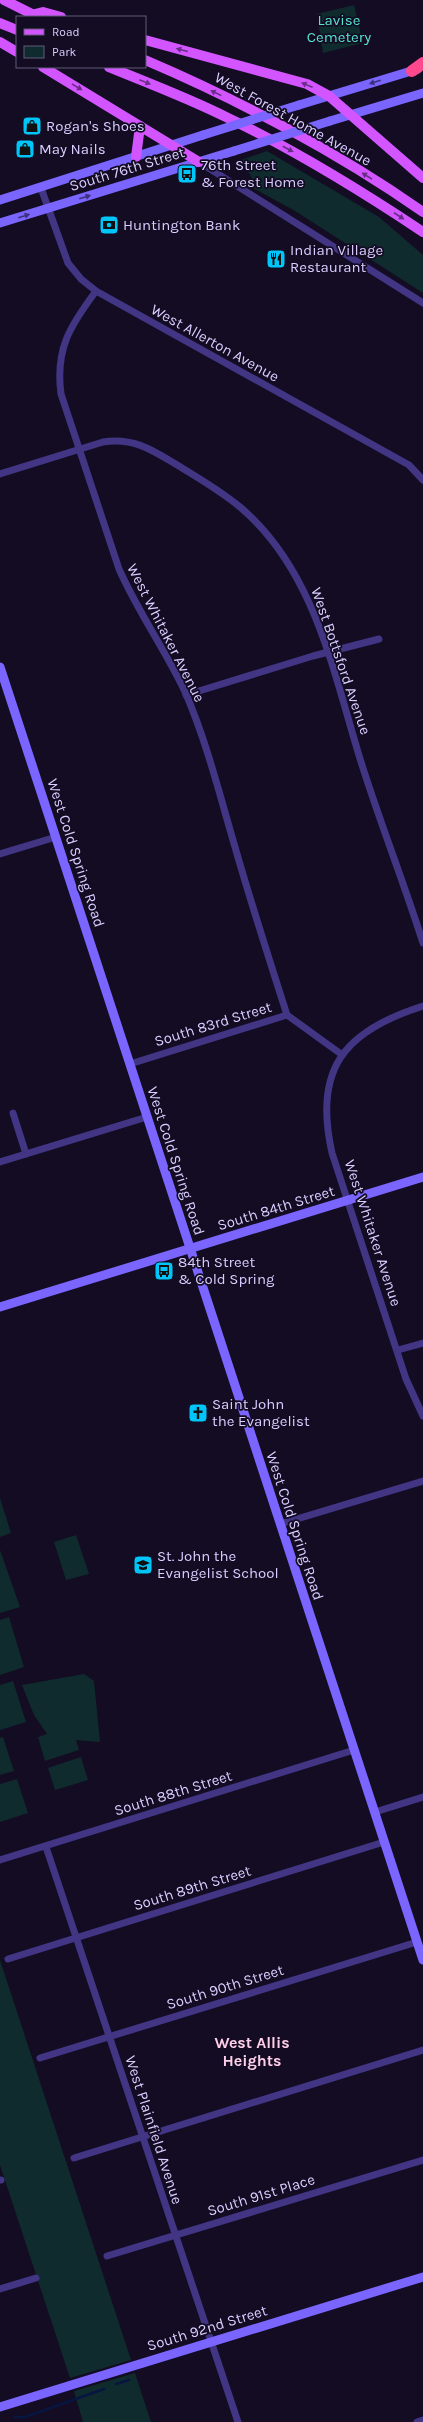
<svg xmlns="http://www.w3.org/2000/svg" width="423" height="2422" viewBox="0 0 423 2422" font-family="Karla,sans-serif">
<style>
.green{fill:#0f2b2d}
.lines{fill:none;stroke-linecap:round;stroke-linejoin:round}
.stream{stroke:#071641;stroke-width:2.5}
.street{stroke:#413584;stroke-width:7}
.secondary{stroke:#7a65ff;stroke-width:9}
.primary{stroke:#d255ff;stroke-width:10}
.highway{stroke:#ff498c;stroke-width:12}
.secondary-bridge{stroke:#7a65ff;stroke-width:9}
.oneway{fill:#692d86}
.oneway2{fill:#3c307b}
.labels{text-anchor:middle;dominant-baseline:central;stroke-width:3.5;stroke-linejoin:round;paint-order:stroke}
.park-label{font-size:15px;fill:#55e4d0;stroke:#130c23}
.street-label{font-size:15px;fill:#d9ceff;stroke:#130c23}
.poi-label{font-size:15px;fill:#d9ceff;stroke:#130c23;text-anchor:start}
.neighbourhood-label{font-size:16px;font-weight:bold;fill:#ffd0e9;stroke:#130c23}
</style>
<rect width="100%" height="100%" fill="#130c23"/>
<g class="green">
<path d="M354,5l9,38 -40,10 -6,-39z"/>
<path d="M267,151l112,66 44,38v38l-128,-82 -42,-23 -2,-12 -10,-16z"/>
<path d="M0,1498l11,35 -11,4z"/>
<path d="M76,1535l13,39 -23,6 -12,-38z"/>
<path d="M0,1550l20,57 -20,6z"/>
<path d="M9,1617l15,50 -24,8v-55z"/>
<path d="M84,1674l10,7 6,61 -24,-2 3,10 -34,11 -7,-24 9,-3 -13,-19 -12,-30z"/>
<path d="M13,1681l13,41 -26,8v-45z"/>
<path d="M3,1737l11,34 -14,4v-37z"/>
<path d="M81,1757l7,23 -33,10 -7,-22z"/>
<path d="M17,1779l11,34 -28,9v-38z"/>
<path d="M0,1960l131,400 -61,18 -70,-213z"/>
<path d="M135,2373l16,49h-68l-9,-31z"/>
</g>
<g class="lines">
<g class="stream">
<path d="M116,2384l13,-4"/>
<path d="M14,2417h11l79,-28"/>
</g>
<g class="street">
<path d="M199,162l224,141"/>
<path d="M41,188l27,75 13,16 15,12 313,174 14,15"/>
<path d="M96,291c-26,35 -41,58 -35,103l58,175c19,43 47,82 67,125 21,49 34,102 49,153 16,56 34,112 52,168"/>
<path d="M0,474l103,-32c33,-5 52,10 79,26 20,12 40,24 58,39 76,64 94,169 122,258 19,60 42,118 61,178"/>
<path d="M186,695l127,-39 66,-17"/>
<path d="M0,854l56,-17"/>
<path d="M423,1006c-79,25 -110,63 -91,147l74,226 17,37"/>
<path d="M130,1064l157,-49 54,39"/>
<path d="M13,1113l13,41"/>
<path d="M0,1162l147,-45"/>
<path d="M398,1350l25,-7"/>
<path d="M280,1524l143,-43"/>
<path d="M375,1812l48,-15"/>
<path d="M46,1847l192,575"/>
<path d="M0,1860l354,-110"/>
<path d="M8,1959l376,-117"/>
<path d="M40,2058l377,-116"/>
<path d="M74,2158l349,-108"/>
<path d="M0,2180h1"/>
<path d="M107,2256l316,-96"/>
<path d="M0,2289l36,-11"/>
<path d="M417,2422l6,-2"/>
</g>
<g class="secondary">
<path d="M299,105l119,-36"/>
<path d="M330,121l93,-28"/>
<path d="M0,200l203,-65"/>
<path d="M0,223l234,-72"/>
<path d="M0,667l423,1293"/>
<path d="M0,1307l423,-130"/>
<path d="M0,2407l423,-130"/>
</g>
<g class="primary">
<path d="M4,0l34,17"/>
<path d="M35,14l8,-2 18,5"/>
<path d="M0,23l17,7"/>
<path d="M145,40l162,44 22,12 94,82"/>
<path d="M0,42l17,10"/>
<path d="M145,60c94,40 194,93 278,152"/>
<path d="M43,67l156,95"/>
<path d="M109,67c39,16 79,31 117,50 69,33 134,73 197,115"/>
<path d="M136,157l4,-31"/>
</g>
<path class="highway" d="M412,71l11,-8"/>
<g class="secondary-bridge">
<path d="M203,135l96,-30"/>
<path d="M234,151l96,-30"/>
</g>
</g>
<defs><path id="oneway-solid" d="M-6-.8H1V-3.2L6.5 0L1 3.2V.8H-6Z"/></defs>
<g class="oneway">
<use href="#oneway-solid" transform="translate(182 50) rotate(-165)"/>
<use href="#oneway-solid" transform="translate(145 82) rotate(22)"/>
<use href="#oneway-solid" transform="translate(307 85) rotate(-158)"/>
<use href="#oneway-solid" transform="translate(77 87) rotate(31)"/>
<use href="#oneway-solid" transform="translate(216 93) rotate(-154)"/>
<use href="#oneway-solid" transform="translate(288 149) rotate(28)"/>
<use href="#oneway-solid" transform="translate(367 176) rotate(-148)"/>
<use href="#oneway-solid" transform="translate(399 216) rotate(33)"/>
</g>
<g class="oneway2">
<use href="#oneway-solid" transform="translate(375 82) rotate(163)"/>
<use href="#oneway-solid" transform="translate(85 197) rotate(-17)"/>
<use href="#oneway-solid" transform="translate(24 216) rotate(-17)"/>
</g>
<defs>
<symbol id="shop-square" viewBox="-11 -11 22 22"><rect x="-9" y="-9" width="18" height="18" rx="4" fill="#00c5f9" stroke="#130c23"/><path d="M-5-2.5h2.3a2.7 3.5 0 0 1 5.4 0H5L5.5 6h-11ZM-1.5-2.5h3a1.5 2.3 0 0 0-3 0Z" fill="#111"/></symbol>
<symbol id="bus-square" viewBox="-11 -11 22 22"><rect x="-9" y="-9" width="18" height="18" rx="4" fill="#00c5f9" stroke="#130c23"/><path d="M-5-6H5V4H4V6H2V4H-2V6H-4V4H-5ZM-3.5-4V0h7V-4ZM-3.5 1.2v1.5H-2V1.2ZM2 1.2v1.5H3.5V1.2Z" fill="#111"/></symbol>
<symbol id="bank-square" viewBox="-11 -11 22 22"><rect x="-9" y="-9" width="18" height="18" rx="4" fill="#00c5f9" stroke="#130c23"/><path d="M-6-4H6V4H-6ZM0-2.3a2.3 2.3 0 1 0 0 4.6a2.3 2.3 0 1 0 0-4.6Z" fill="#111"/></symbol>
<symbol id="restaurant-square" viewBox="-11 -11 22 22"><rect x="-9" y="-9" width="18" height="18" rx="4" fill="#00c5f9" stroke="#130c23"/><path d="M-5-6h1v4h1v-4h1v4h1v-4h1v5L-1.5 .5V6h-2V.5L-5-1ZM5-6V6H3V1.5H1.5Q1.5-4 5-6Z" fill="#111"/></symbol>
<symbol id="church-square" viewBox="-11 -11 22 22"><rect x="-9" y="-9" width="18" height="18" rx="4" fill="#00c5f9" stroke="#130c23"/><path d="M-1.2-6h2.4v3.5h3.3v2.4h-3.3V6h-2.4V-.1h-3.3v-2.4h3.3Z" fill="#111"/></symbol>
<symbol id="school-square" viewBox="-11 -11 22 22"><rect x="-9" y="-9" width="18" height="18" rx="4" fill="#00c5f9" stroke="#130c23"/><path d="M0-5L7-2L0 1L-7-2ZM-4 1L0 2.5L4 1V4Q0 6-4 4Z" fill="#111"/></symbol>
</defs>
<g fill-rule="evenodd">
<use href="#shop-square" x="21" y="115" width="22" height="22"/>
<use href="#shop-square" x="14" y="138" width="22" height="22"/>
<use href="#bus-square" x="176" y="163" width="22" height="22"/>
<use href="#bank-square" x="98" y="214" width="22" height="22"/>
<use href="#restaurant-square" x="265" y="248" width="22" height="22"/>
<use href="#bus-square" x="153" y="1260" width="22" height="22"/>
<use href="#church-square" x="187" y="1402" width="22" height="22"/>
<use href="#school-square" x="132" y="1554" width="22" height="22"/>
</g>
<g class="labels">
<g class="park-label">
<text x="339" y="20">Lavise<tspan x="339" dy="17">Cemetery</tspan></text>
</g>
<g class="street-label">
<text transform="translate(293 119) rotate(29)">West Forest Home Avenue</text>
<text transform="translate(127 169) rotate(-17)">South 76th Street</text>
<text transform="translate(215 343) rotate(29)">West Allerton Avenue</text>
<text transform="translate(166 633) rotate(63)">West Whitaker Avenue</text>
<text transform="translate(341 661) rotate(71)">West Bottsford Avenue</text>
<text transform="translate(76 853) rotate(72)">West Cold Spring Road</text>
<text transform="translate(213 1024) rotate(-17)">South 83rd Street</text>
<text transform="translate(176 1161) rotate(72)">West Cold Spring Road</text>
<text transform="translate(276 1208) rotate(-17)">South 84th Street</text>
<text transform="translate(373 1233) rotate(72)">West Whitaker Avenue</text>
<text transform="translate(295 1526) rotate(72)">West Cold Spring Road</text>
<text transform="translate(173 1793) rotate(-17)">South 88th Street</text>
<text transform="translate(192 1888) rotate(-17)">South 89th Street</text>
<text transform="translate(225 1987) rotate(-17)">South 90th Street</text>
<text transform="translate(154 2130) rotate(72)">West Plainfield Avenue</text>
<text transform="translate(261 2195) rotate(-17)">South 91st Place</text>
<text transform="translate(207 2328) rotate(-17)">South 92nd Street</text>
</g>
<g class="poi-label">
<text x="46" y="126">Rogan's Shoes</text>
<text x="39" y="149">May Nails</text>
<text x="201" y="165">76th Street<tspan x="201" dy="17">&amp; Forest Home</tspan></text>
<text x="123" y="225">Huntington Bank</text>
<text x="290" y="250">Indian Village<tspan x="290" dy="17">Restaurant</tspan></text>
<text x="178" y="1262">84th Street<tspan x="178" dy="17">&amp; Cold Spring</tspan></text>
<text x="212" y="1404">Saint John<tspan x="212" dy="17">the Evangelist</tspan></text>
<text x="157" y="1556">St. John the<tspan x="157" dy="17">Evangelist School</tspan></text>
</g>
<g class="neighbourhood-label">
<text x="252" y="2042">West Allis<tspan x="252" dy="18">Heights</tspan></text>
</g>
</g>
<rect x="16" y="16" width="130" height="52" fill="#130c23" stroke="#625a7b"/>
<rect x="24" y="29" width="20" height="6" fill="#d255ff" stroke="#625a7b"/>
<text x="52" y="36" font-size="12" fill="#d9ceff">Road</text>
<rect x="24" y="46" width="20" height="12" fill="#0f2b2d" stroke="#625a7b"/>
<text x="52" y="56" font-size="12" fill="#d9ceff">Park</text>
</svg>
